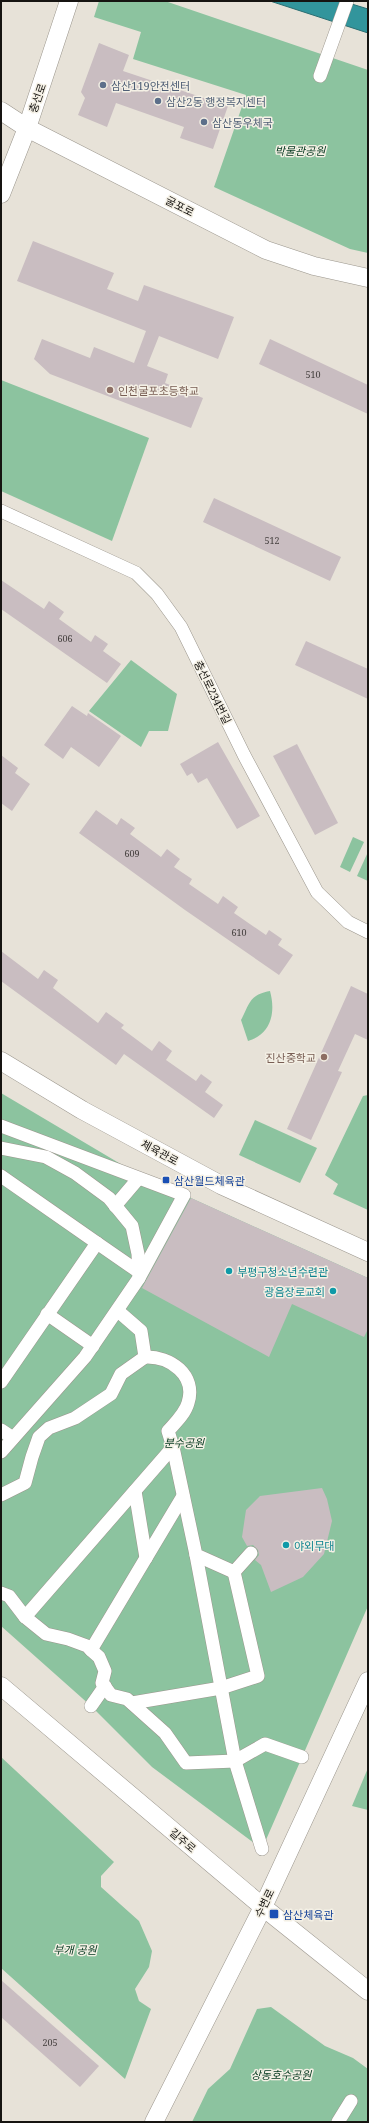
<svg xmlns="http://www.w3.org/2000/svg" width="369" height="2123" viewBox="0 0 369 2123" font-family="'Noto Serif','Noto Sans KR',serif">
<style>
.green{fill:#8cc39f}
.water{fill:#32959c;stroke:#2a6e72}
.building{fill:#c9bdc1}
.lines{fill:none;stroke-linecap:round;stroke-linejoin:round}
.street-casing{stroke:#9b968d;stroke-width:14}
.secondary-casing{stroke:#9b968d;stroke-width:19}
.street{stroke:#fff;stroke-width:13}
.secondary{stroke:#fff;stroke-width:18}
.service-dot{fill:#5c6f8a;stroke:#f4f0e5;stroke-width:1.5}
.education-dot{fill:#8d6e63;stroke:#f4f0e5;stroke-width:1.5}
.transit-dot{fill:#1a4fb4;stroke:#f4f0e5;stroke-width:1.5}
.culture-dot{fill:#0f9aa8;stroke:#f4f0e5;stroke-width:1.5}
.labels{text-anchor:middle;dominant-baseline:central;stroke-width:3;stroke-linejoin:round;paint-order:stroke}
.number-label{font-size:9px;fill:#433e3d}
.service-label{font-size:11px;fill:#4e5e75;stroke:#f4f0e5;text-anchor:start}
.street-label{font-size:11px;fill:#161411;stroke:#f4f0e5}
.park-label{font-size:11px;font-style:italic;fill:#00361c;stroke:#f4f0e5}
.education-label{font-size:11px;fill:#785e54;stroke:#f4f0e5;text-anchor:start}
.transit-label{font-size:11px;fill:#164399;stroke:#f4f0e5;text-anchor:start}
.culture-label{font-size:11px;fill:#0d838f;stroke:#f4f0e5;text-anchor:start}
</style>
<rect width="100%" height="100%" fill="#e7e2d8"/>
<g class="green">
<path d="M99,1h66l203,69v183l-18,-4 -136,-62 32,-92 -113,-36 8,-27 -47,-15z"/>
<path d="M1,380l148,58 -37,103 -111,-50z"/>
<path d="M131,660l46,34 -9,37h-19l-8,16 -52,-36z"/>
<path d="M353,837l11,5 -14,30 -10,-5z"/>
<path d="M368,852v29l-11,-5z"/>
<path d="M270,991c6,22 1,43 -22,50l-7,-21c9,-17 8,-25 29,-29z"/>
<path d="M1,1093l150,89 40,16 177,80v328l-106,243 -110,-82 -61,-61 -90,-80z"/>
<path d="M368,1095v115l-35,-16 5,-10 -13,-9 38,-79z"/>
<path d="M255,1120l62,28 -17,35 -61,-28z"/>
<path d="M1,1757l113,105 -13,14v11l38,34 13,30 -3,16 -14,22 4,12 12,8 -26,70 -124,-111z"/>
<path d="M368,1768v42l-16,-4z"/>
<path d="M271,2007l54,39 28,12 15,11v53h-176l16,-33 22,-20 27,-60z"/>
</g>
<path class="water" d="M270,1h72l26,8v24z"/>
<g class="building">
<path d="M99,43l30,12 -6,16 105,35 -15,43 -33,-11 4,-11 -68,-24 -9,24 -29,-12 7,-17 -4,-6z"/>
<path d="M33,241l81,32 -7,16 31,12 6,-16 90,32 -16,42 -59,-23 -12,30 21,8 -3,9 38,15 -12,30 -141,-54 -16,-15 8,-20 48,19 4,-11 40,16 12,-32 -129,-50z"/>
<path d="M270,339l98,46v29l-109,-50z"/>
<path d="M214,498l127,59 -11,24 -127,-59z"/>
<path d="M1,580l43,29 5,-8 15,11 -5,7 32,23 4,-7 13,9 -5,7 18,13 -14,19 -106,-74z"/>
<path d="M306,641l62,28v30l-73,-34z"/>
<path d="M72,706l15,10 1,-3 33,23 -22,31 -28,-20 -8,12 -19,-14z"/>
<path d="M218,742l42,74 -23,13 -30,-51 -9,5 -6,-10 -5,3 -7,-12z"/>
<path d="M297,744l41,79 -23,12 -42,-79z"/>
<path d="M1,755l17,13 -3,5 15,11 -18,27 -11,-8z"/>
<path d="M96,810l21,15 4,-7 14,10 -5,6 31,23 6,-8 13,10 -6,8 18,12 -3,5 29,20 5,-8 15,11 -4,6 32,22 3,-5 13,9 -4,6 15,10 -14,20 -94,-65 -106,-77z"/>
<path d="M1,951l37,28 6,-9 14,10 -5,8 45,35 8,-11 18,13 -3,3 31,23 7,-10 13,10 -6,9 30,21 5,-7 11,8 -7,10 18,13 -9,13 -90,-64 -8,11 -115,-84z"/>
<path d="M351,986l17,8v46l-13,-6 -17,37 4,1 -31,68 -24,-11z"/>
<path d="M191,1198l177,80v51l-4,8 -72,-33 -23,53 -127,-69z"/>
<path d="M322,1488l5,11 5,22 -8,33 -21,23 -32,15 -10,-27 -6,-5 4,-5 -1,-5 -5,-5 -6,1 -5,-9 4,-27 14,-14z"/>
<path d="M1,1980l98,86 -19,21 -79,-70z"/>
</g>
<g class="lines">
<defs>
<g id="street">
<path d="M320,76l27,-75"/>
<path d="M1,511l135,62 21,21 24,33 63,128 73,137 31,30 20,10"/>
<path d="M1,1126l183,69 -45,83"/>
<path d="M1,1148l45,9 29,16 34,25 23,28 6,28 1,24 -54,79 -84,95"/>
<path d="M1,1176l96,67 -96,139"/>
<path d="M115,1206l23,-27"/>
<path d="M97,1243l42,29"/>
<path d="M47,1314l46,32"/>
<path d="M145,1357c25,-1 52,18 43,46 -3,11 -13,20 -20,28l5,16 23,108 38,17 17,-19"/>
<path d="M1,1430l12,8"/>
<path d="M135,1491l11,67"/>
<path d="M1,1495l24,-12 7,-26 7,-20 10,-9 26,-10 36,-24 10,-20 24,-17 -4,-26 -23,-20"/>
<path d="M196,1555l39,206 27,88"/>
<path d="M1,1593l8,3 16,21 148,-170"/>
<path d="M25,1617l21,17 22,5 19,7 4,4 8,7 6,14 -3,12 9,12 16,4 38,34 21,30 49,-2 30,-17 37,13"/>
<path d="M91,1650l92,-154"/>
<path d="M132,1703l89,-15 37,-12 -24,-104"/>
<path d="M91,1706l14,-20"/>
<path d="M338,2122l13,-21"/>
</g>
<g id="secondary">
<path d="M1,111l26,17 239,122 48,16 54,12"/>
<path d="M1,194l26,-66 42,-127"/>
<path d="M1,1061l81,49 139,75 147,67"/>
<path d="M1,1686l262,221 105,84"/>
<path d="M154,2122l109,-215 105,-226"/>
</g>
</defs>
<use href="#street" class="street-casing"/>
<use href="#secondary" class="secondary-casing"/>
<use href="#street" class="street"/>
<use href="#secondary" class="secondary"/>
</g>
<g class="service-dot">
<circle cx="103" cy="85" r="4"/>
<circle cx="158" cy="101" r="4"/>
<circle cx="204" cy="122" r="4"/>
</g>
<g class="education-dot">
<circle cx="110" cy="390" r="4"/>
<circle cx="324" cy="1057" r="4"/>
</g>
<g class="transit-dot">
<rect x="162" y="1176" width="8" height="8" rx="2"/>
<rect x="269" y="1909" width="10" height="10" rx="2"/>
</g>
<g class="culture-dot">
<circle cx="229" cy="1271" r="4"/>
<circle cx="333" cy="1291" r="4"/>
<circle cx="286" cy="1545" r="4"/>
</g>
<g class="labels">
<g class="number-label">
<text x="313" y="374">510</text>
<text x="272" y="540">512</text>
<text x="65" y="638">606</text>
<text x="132" y="853">609</text>
<text x="239" y="932">610</text>
<text x="50" y="2042">205</text>
</g>
<g class="service-label">
<text x="111" y="85">삼산119안전센터</text>
<text x="166" y="101">삼산2동 행정복지센터</text>
<text x="212" y="122">삼산동우체국</text>
</g>
<g class="street-label">
<text transform="translate(37 98) rotate(-71)">충선로</text>
<text transform="translate(180 206) rotate(27)">굴포로</text>
<text transform="translate(213 692) rotate(64)">충선로234번길</text>
<text transform="translate(160 1152) rotate(28)">체육관로</text>
<text transform="translate(183 1840) rotate(40)">길주로</text>
<text transform="translate(264 1903) rotate(-64)">수변로</text>
</g>
<g class="park-label">
<text x="300" y="150">박물관공원</text>
<text x="184" y="1442">분수공원</text>
<text x="75" y="1949">부개 공원</text>
<text x="281" y="2074">상동호수공원</text>
</g>
<g class="education-label">
<text x="118" y="390">인천굴포초등학교</text>
<text x="316" y="1057" text-anchor="end">진산중학교</text>
</g>
<g class="transit-label">
<text x="174" y="1180">삼산월드체육관</text>
<text x="283" y="1914">삼산체육관</text>
</g>
<g class="culture-label">
<text x="237" y="1271">부평구청소년수련관</text>
<text x="325" y="1291" text-anchor="end">광음장로교회</text>
<text x="294" y="1545">야외무대</text>
</g>
</g>
<rect width="369" height="2123" fill="none" stroke="#161411" stroke-width="4"/>
</svg>
